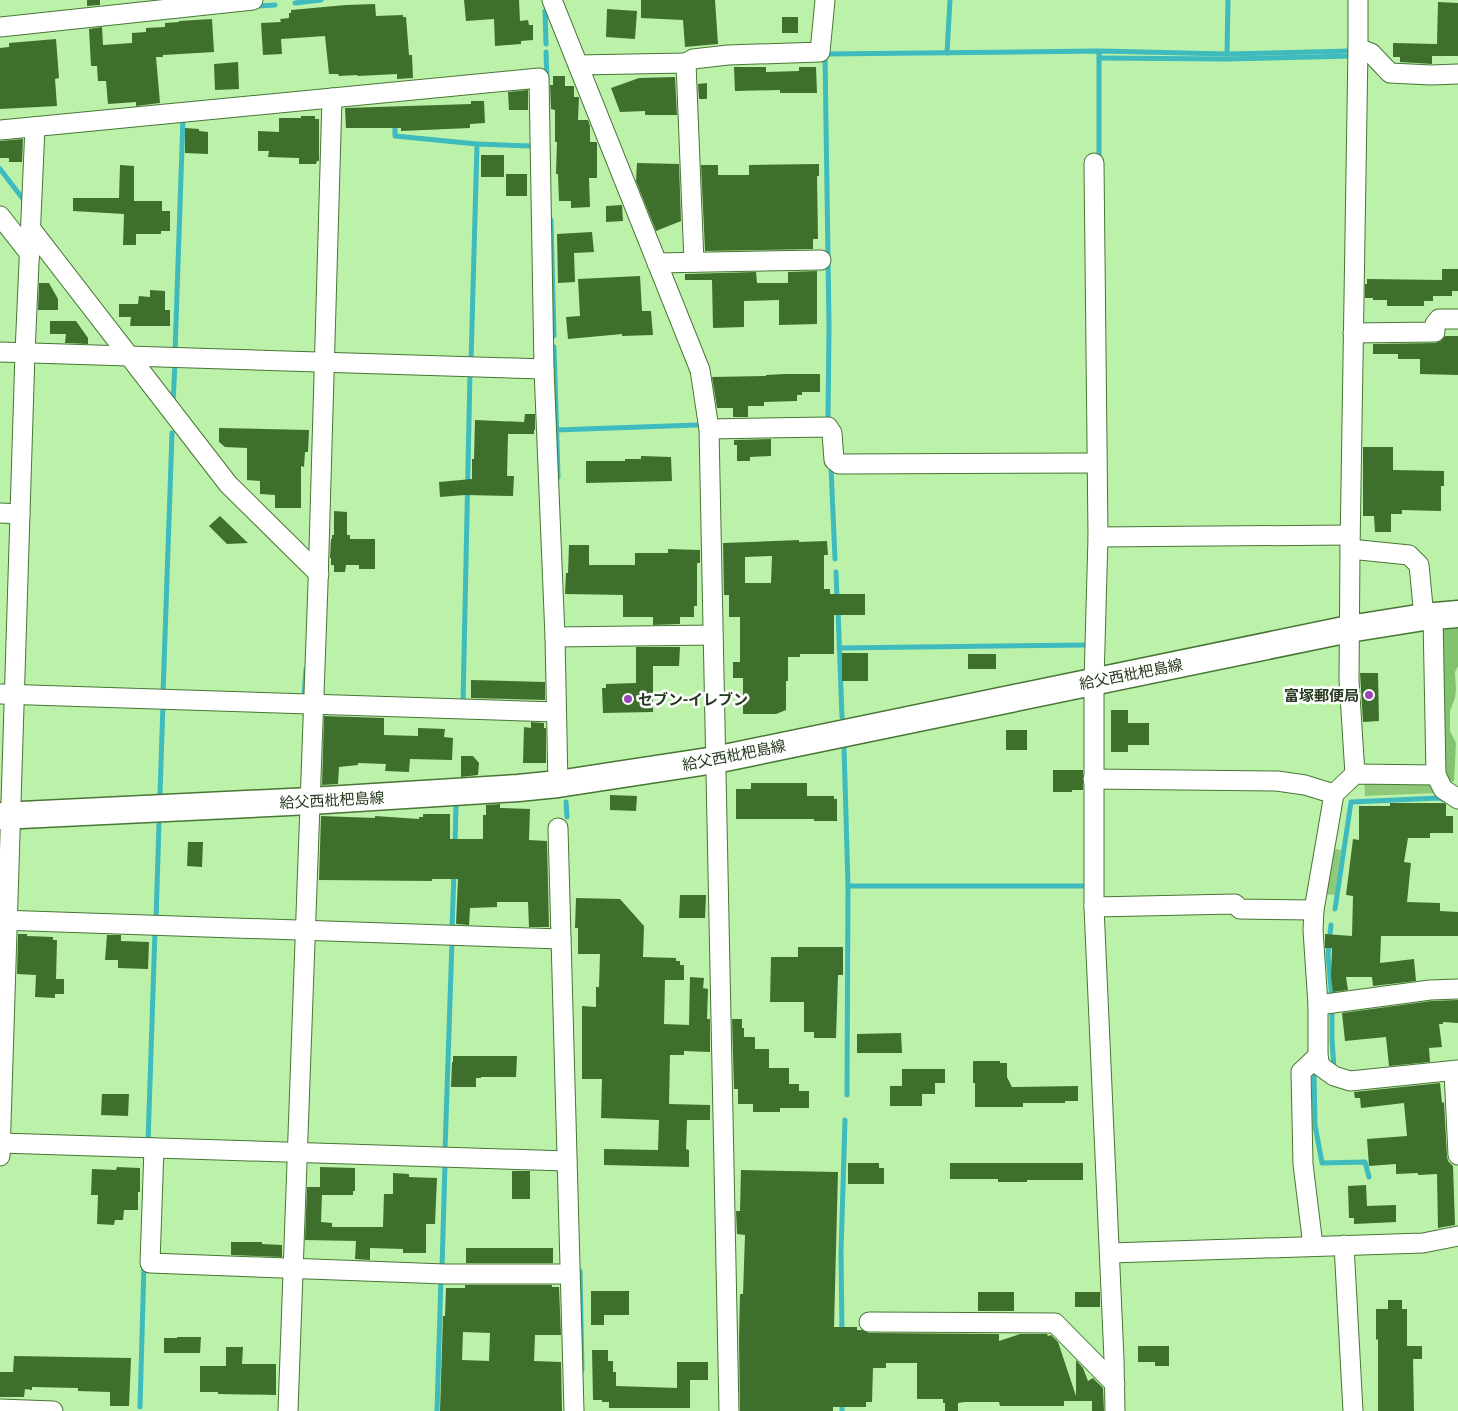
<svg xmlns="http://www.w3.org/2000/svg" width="1458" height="1411" viewBox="0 0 1458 1411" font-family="Ubuntu,'Noto Sans JP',sans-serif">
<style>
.green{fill:#8ec879}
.forest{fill:#84c36e}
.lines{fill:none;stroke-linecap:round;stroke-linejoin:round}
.stream{stroke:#3fbabd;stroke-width:5}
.building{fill:#3f6f2d;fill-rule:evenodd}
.street-casing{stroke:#477635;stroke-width:21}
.secondary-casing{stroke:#477635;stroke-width:29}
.street{stroke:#fff;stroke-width:19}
.secondary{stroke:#fff;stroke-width:26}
.poi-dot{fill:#9b46b4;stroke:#fff;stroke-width:2}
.labels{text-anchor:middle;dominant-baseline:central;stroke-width:5;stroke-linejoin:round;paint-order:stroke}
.street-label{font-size:15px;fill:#253a1e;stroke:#fff}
.poi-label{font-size:15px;font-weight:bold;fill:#253a1e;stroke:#fff;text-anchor:end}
</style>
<rect width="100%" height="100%" fill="#bcf1aa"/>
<g class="green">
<path d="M1364,778l64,1 9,14 -72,3z"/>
<path d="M1331,848l10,2 -6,45 -11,-1z"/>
</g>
<path class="forest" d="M1458,628v38l-3,6 1,18 -1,8 -5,13v20l6,12 -2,38 -8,2 -9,-153z"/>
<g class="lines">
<g class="stream">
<path d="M295,3l26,-3"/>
<path d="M259,6l16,-1"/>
<path d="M545,11l1,33"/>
<path d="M546,52l1,27"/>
<path d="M947,53l3,-53"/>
<path d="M1099,54v107"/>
<path d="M1227,54l1,-54"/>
<path d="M1099,58l128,1 125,-3"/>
<path d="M395,121v15l82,8 -6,217"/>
<path d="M477,144l54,2"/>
<path d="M0,169l23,30"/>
<path d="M551,220l3,116"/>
<path d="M554,347l4,130"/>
<path d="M175,352l8,-234"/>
<path d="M173,404l2,-41"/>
<path d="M825,420h3l1,-95 -4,-271 274,-3 128,3 123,-3"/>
<path d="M556,430l141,-5"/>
<path d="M831,468l4,91"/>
<path d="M836,572l1,27"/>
<path d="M838,610l4,107"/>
<path d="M839,648l248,-3"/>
<path d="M163,694l9,-261"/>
<path d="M304,697l2,-28"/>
<path d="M463,703l7,-330"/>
<path d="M844,747l4,139 -1,209"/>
<path d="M160,794l3,-90"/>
<path d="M566,802l1,15"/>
<path d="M455,844l1,-37"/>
<path d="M848,886h237"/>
<path d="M1335,909l16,-107 88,-4 8,3"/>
<path d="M156,920l3,-97"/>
<path d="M1331,925l-3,30 4,44"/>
<path d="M452,928l2,-55"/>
<path d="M1332,1008v32l2,28"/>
<path d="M1317,1072h-3l1,53 7,38 43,-1 4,15"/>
<path d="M148,1143l7,-212"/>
<path d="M445,1151l7,-210"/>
<path d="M442,1268l3,-104"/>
<path d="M580,1271l2,99"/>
<path d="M842,1332l-1,-80 4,-132"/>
<path d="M842,1401v10"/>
<path d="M140,1407l4,-143"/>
<path d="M437,1411l4,-134"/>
</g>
</g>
<g class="building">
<path d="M87,0h13v5l-13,1z"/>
<path d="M464,0h55l1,21 8,-1 1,5h4v15l-12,1v3l-26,2 -1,-27 -28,2z"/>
<path d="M641,0h74l3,44 -33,3 -2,-27 -42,-2z"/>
<path d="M1438,2l20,1v53h-26v8l-32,-2v-5h-7v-14l44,1z"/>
<path d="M375,4l1,12 27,-1v2h3l3,38h3l1,23 -16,1v-5l-39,2 -1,-1 -18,1 -1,-2h-9l-4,-38 -44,3 1,15 -19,1 -2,-32 20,-1 -1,-3 9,-1v-5h2v-3l55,-5z"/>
<path d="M607,9l30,2 -2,28 -29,-2z"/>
<rect x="782" y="17" width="16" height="16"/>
<path d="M212,19l2,33 -51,3v2h-7l4,46 -24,3v-4l-28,2 -2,-23h-8l-1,-15h-6l-2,-37 13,-2 1,18 29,-2v-10l14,-1v-4l19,-1v-4l14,-1v-1z"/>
<path d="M56,39l3,39 -4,1 2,27 -57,3v-61l9,-1v-4z"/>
<path d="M238,62l1,27 -24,1 -1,-26z"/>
<path d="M734,67h32v5l33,-1v-4h17l1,26h-37v-3l-45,1z"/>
<path d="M553,76h12v10h9v11h5l-1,23h10l2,6v16h7v36h-8l1,29 -19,1v-7h-12l-1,-27h-2l1,-32h-2v-32l-4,-1 -1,-24h3z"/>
<path d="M675,77l2,38h-32v-4l-25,1 -9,-24 28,-10z"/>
<path d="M707,83v16h-8l-1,-15z"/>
<path d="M528,90v20h-19l-1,-18z"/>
<path d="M471,101h13l1,22 -15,1v4l-69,3v-3h-55l-1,-20 126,-4z"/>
<path d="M301,116h14v3h4v42h-2l-1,3h-17v-6l-31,-1 1,-6h-11v-20l21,1v-14h22z"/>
<path d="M185,128l14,1v2l9,1v22l-23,-1z"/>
<path d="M23,139l-1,23h-13v-4h-9v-17z"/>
<rect x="481" y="155" width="23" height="22"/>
<path d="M637,163l42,1 2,57 -25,10 -20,-50z"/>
<path d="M819,164v12h-2l1,63h-5v10l-108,2 -4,-86h17v10h31v-10z"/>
<path d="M120,165l14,1v35h28v10h8v20h-9v3h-25v11h-13l1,-31 -51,-3v-13h46z"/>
<rect x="506" y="174" width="21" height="22"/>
<path d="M622,205l1,16 -17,1v-16z"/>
<path d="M592,232l2,20 -20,1 1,29 -17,1 -1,-49z"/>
<path d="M1442,269h16v22h-6v5h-19v5h-9v5h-37v-6h-14v-2h-8v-14h2v-5l75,1z"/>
<path d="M817,271v53l-38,1v-25l-35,1v26l-31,1 -1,-48h-27v-6l71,-2 1,11h31v-11z"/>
<path d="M640,276l2,35h9l2,24 -31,1v-2l-54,5 -2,-22 14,-1 -2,-37z"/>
<path d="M39,283h10l9,16v11h-20z"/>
<path d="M150,290l15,1v19h5v16h-40l1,-9h-12v-13h19l1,-8 11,1z"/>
<path d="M50,321h26l12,17v6l-23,-1 1,-9h-16z"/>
<path d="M1445,336h13v39l-38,-1v-15h-22v-5h-25v-10l62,-1 6,-2z"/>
<path d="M785,374h35v18h-18v3h-5v6l-33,1v4h-16v11h-15v-9h-16l-5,-31 54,-1v-1z"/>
<path d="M525,414h10v16h-1v4h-26l-1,42h7l-1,20 -48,-1 -25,2 -1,-15 33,-3v-20h2l1,-39 49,2z"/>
<path d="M219,428l90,2 -1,22h-3l-1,15 -3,-1v42h-26v-13l-15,-1v-13l-13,-1v-32l-22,-1 -6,-5z"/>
<path d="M771,439v17l-21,1v4h-13v-16h-3v-5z"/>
<path d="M1363,447h30v23l51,1v15h-3v25l-39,-1v4h-11v18h-16l-1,-16h-11z"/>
<path d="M641,456l30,1 1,24 -86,2v-22h39v-2h16z"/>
<path d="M334,511l13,1v23h3v4h25v30h-16v-4h-13l-1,7h-11v-7h-3v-7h-1l1,-19h1v-4h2z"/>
<path d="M220,516l28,27 -21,1 -18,-18z"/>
<path d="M799,540v2l28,-1 1,14h-4v34h6v5h35v21h-31v39h-34v3h-12v24h-2v29l-10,4h-33v-36h-10v-16h7v-45h-11v-22h-5l-1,-52zM772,556l-1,27h-26v-26z"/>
<path d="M569,545h20v20h46v-12h33v-4l32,1v13h-3v43h-3v11h-14v7l-27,1v-8h-30v-22l-58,-1 1,-21h2z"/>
<path d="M636,647h44l-1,19h-26v46l-50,1 -1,-25h4v-4l30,-1z"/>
<rect x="842" y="653" width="26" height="28"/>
<rect x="968" y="654" width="28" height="15"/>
<path d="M1360,673h18l1,48 -16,1z"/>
<path d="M471,680l74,2v18l-74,-2z"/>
<path d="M1111,710h17v13h21v22h-21v7h-17z"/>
<path d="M324,716l60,2v17l34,1v-8l27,1 -1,8 9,1 -1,22 -42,-1 -1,13 -24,-1 1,-7 -28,-1v2l-19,2 -1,17 -16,1z"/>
<path d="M531,722l13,1v5h2v35h-23l1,-36 7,1z"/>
<rect x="1006" y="730" width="21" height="20"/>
<path d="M461,756h12l6,7 -1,12 -17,2z"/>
<path d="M1053,770h30v20h-11v2h-19z"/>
<path d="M751,783h56v13h27v3h3v22h-23v-2h-78v-30h15z"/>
<path d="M610,795l27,1 -1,15 -26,-1z"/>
<path d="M1390,803h54l2,1v12h7v17h-23v5h-22l-4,24 7,1 -4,39 33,1v8l18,1v24h-77l-1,27 34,-4 2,22 -43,5 -1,-9h-26l2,13 -15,2 -2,-15 1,-29h-7v-14l27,2 1,-40 -7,-1 7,-56 6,1v-34h31z"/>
<path d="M500,804v4l30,1 -1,31 18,1 2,86h-20l-1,-25h-31v5l-27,1 -1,17 -13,-1 2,-45h-26v2l-113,-1 2,-64 54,2v-2l44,3v-2h4v-3h27v25h33v-24h3v-10z"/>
<path d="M188,842h15l-1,25 -15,-1z"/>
<path d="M680,895h26l-1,23h-26z"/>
<path d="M576,898l44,1 24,27 -1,31 33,1v3h4v4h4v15h-19l-1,44 25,1 1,-48 14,1 -1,10 5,1 -1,30h3v33l-26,-1v4h-14l-1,49 41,1v15h-23l-1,29 3,1v17l-85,-2v-16l54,1 1,-30 -58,-2 1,-39h-20v-73l14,1v-20h3l1,-33h-22v-26h-3z"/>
<path d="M18,934h9v2l26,1v3h4l-1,39h8v15h-9v4l-20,-1 1,-22 -19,-1z"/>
<path d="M107,935h14v6l28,1 -1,27 -30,-1v-8h-13z"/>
<path d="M798,947h45v28h-5l-2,63h-22v-6h-10v-30h-34l1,-45h27z"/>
<path d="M1458,1000v23l-15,-1v2h-4l3,23 -13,1 1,14 -41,4 -3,-29 -41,4 -3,-28 89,-12z"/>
<path d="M732,1019h10v9h2v9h11v12h14v19h20v16h10v7h10v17h-29v4h-27v-8h-15v-15h-4z"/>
<path d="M901,1033l1,20h-45v-19z"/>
<path d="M453,1056h64l-1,21h-35v1h-5v9h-25l1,-25h1z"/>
<path d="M973,1061h27v2h7v14l5,10 66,-1v15h-13v2h-42v4h-48v-24h-2z"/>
<path d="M902,1069h43v14h-10v11h-13v12h-32v-20h12z"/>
<path d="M1440,1083l2,20 2,-1 3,54 1,5 5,5 2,59 -17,3 -1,-54 -19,1v-2l-22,1v-10l-27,2 -2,-27 40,-3 -3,-33 -43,5 -1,-10h-5l-1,-6z"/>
<path d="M102,1094h27l-1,22 -27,-1z"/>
<path d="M848,1163h31v5h5v16h-36z"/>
<path d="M950,1163h133v17h-56v2h-29v-3h-48z"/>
<path d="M117,1167l23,1v24h-2v18h-14l-1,10h-8l-1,5 -17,-1 1,-29h-7l1,-26 24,1z"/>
<path d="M320,1167l35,1v23h-2v4h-31l-1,27 11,1v4h51l1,-33h9v-21l16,1v3l28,1 -2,46h-9v29h-23v-4l-33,-1v12l-15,-1 1,-18 -51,-1 2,-53h13z"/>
<path d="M741,1170l97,2 -4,155h23v3h5l7,3 130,1v7l21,-7h27l1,2 3,-1 7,7 18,54v-36l7,8 5,13 5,-3 10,10 1,23h-12v-10h-28v5h-64l-1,-4h-34l-7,1v8h-13v-8h-2v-4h-26v-36h-31v5h-13l-1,34h-6v5h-33v4h-93l-1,-73 1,-44h3l2,-59 -8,-1 -1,-23h4z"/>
<rect x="512" y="1171" width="18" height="28"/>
<path d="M1366,1185l1,21 29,-1v17l-42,2v-6h-5l-1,-32z"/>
<path d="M231,1242h31v2l20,1v12l-51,-2z"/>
<rect x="466" y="1248" width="87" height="15"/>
<path d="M465,1285h87v2h7l2,48h-26l-1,26 27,1 1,49h-122l3,-95h2l1,-28h19zM463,1332l27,1 -1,28 -27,-1z"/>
<path d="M591,1291h38v24h-25v10h-13z"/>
<rect x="978" y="1292" width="36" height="19"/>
<rect x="1075" y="1292" width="25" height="15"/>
<path d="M1388,1300h14v9h5v37h15v13h-9l1,52h-36v-72l-2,1v-31h12z"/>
<path d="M177,1337h24l-1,16h-36v-15h13z"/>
<path d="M1138,1346h31v20h-14v-4h-17z"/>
<path d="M226,1347h17l-1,17h34v31l-58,-1v-2h-18v-26h26z"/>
<path d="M592,1350h16v11h5v11h3v14l61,2v-26h31v18h-18v28h-81v-6h-7v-2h-9z"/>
<path d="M14,1356l117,2 -2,48h-19v-14l-32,-1v-3l-46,-1v3l-7,-1 -1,8h-24v-25h13z"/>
</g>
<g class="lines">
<defs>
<g id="street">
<path d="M552,0l148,370 9,59 20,982"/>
<path d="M0,27l253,-27"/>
<path d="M1358,48l13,5 19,20 41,2 27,-1"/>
<path d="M686,63l7,-4 35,-4 92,-3 5,-52"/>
<path d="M578,65l108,-2 8,199"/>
<path d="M0,130l539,-52 5,291 11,268 3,147"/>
<path d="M1094,163l4,374 -4,144v226l20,452 1,52"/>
<path d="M0,216l30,38"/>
<path d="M31,229l197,255 91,90"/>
<path d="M657,263l164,-3"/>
<path d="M1353,333l82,-1v-8l4,-5h19"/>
<path d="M0,352l544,17"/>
<path d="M709,429l119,-2 4,6 2,27 5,4 258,-1"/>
<path d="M0,513l20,1"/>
<path d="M1098,537l252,-2"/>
<path d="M1350,549l59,6 10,10 5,52"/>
<path d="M1433,616l3,159"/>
<path d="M555,637l158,-2"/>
<path d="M0,694l556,18"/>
<path d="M1355,774l-6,-94 1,-131 8,-501v-48"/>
<path d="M1093,779l184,2 28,4 29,9"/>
<path d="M1458,799l-15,-10 -7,-14 -81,-1 -21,20 -20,116 -1,20 5,75v51l2,10 14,10 16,5 108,-11"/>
<path d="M558,828l16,583"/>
<path d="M1094,907l141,-3 5,5 74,1"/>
<path d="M0,920l561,19"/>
<path d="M1318,1005l112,-15 28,-1"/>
<path d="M1454,1071l4,84"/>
<path d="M0,1143l567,18"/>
<path d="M154,1148l-4,115 295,11h125"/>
<path d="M0,1156l25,-803 10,-226"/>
<path d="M1344,1245l9,166"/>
<path d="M1313,1246l-10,-82 -2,-92 17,-16"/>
<path d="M1110,1253l313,-10 35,-7"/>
<path d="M869,1322l186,1 60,61"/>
<path d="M0,1409l53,2"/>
<path d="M288,1411l30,-827 14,-486"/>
</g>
<path id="secondary" d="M0,816l310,-15 208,-13 40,-4 157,-24 634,-131 75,-12 34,-3"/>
</defs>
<use href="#street" class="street-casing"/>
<use href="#secondary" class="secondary-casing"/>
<use href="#street" class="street"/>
<use href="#secondary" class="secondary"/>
</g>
<g class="poi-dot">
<circle cx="1369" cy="695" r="5"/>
<circle cx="628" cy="699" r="5"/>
</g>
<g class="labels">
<g class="street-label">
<text transform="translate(1131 674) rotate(-11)">給父西枇杷島線</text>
<text transform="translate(734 755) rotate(-11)">給父西枇杷島線</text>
<text transform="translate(332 800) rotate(-3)">給父西枇杷島線</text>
</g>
<g class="poi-label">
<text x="1359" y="695">富塚郵便局</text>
<text x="638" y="699" text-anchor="start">セブン-イレブン</text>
</g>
</g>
</svg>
